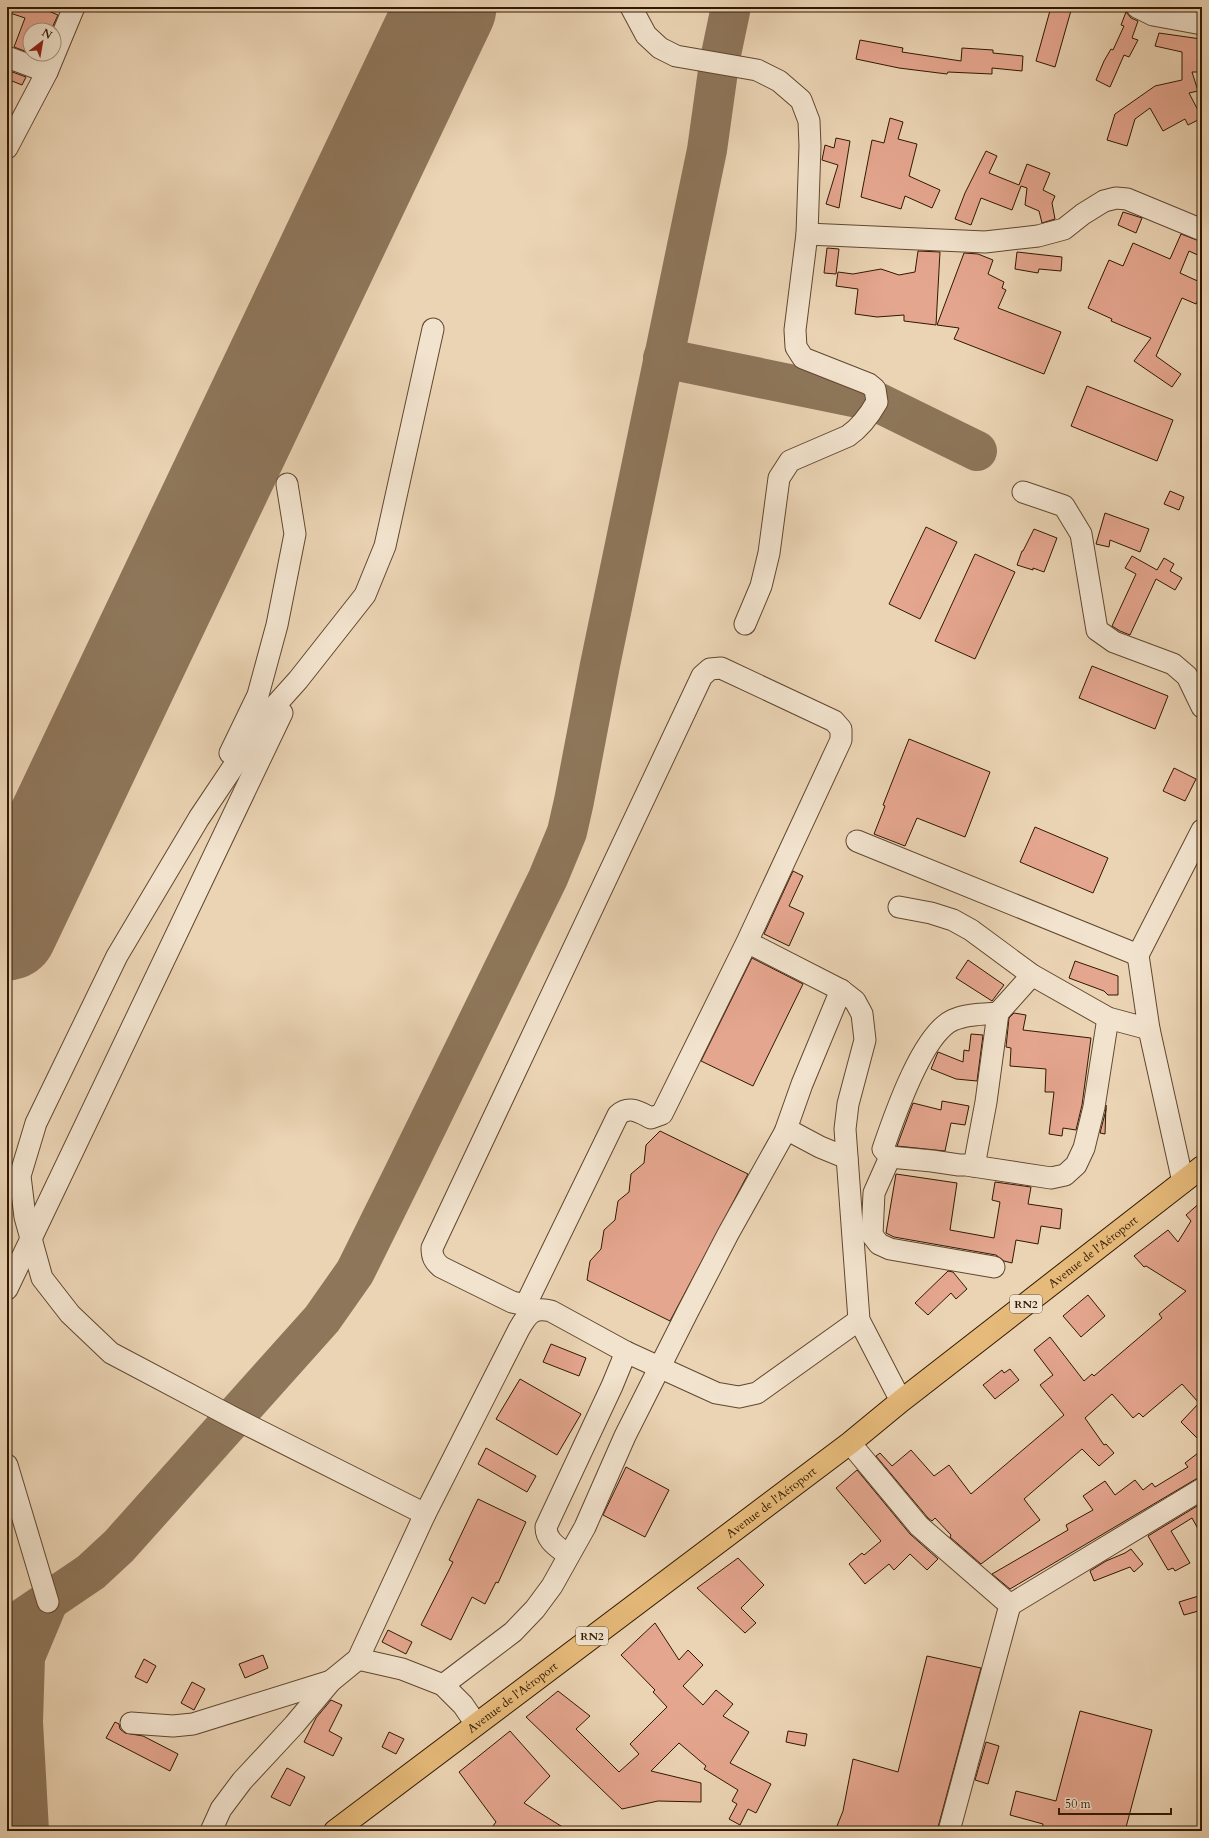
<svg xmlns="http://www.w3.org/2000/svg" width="1209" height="1838" viewBox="0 0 1209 1838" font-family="Cardo,serif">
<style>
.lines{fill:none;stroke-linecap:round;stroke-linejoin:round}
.taxiway{stroke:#8e765a;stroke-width:40}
.runway{stroke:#8e765a;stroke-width:101}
.building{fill:#e5a68f;stroke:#311801}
.minor-casing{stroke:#60472e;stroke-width:23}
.highway-casing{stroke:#311801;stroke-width:24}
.minor{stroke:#f2e3ce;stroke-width:21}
.highway{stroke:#e6ba7a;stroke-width:22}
.labels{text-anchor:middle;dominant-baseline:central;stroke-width:4;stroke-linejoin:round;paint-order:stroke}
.shield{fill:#f2e3ce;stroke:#6b553e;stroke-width:1}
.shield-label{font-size:11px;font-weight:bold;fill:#311801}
.street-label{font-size:12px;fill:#311801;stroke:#f2e3ce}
</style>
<rect width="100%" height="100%" fill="#ebd4b4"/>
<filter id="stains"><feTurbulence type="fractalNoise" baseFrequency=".005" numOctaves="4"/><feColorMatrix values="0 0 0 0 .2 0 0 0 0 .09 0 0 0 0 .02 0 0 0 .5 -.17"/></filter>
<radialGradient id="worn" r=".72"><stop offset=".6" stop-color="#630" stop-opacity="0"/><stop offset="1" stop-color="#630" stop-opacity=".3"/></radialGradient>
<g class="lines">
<g class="taxiway">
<path d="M663,358l214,44 100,49"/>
<path d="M7,1629l84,-57 28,-26 203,-227 33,-47 50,-101 143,-293 19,-46 7,-31 26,-136 107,-515 12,-86 12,-57"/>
<path d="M29,1831l-6,-109 2,-65 23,-55"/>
</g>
<path class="runway" d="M7,930l439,-923"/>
</g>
<g class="building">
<path d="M7,7h32l19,8 -7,15h-21v23l-16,-6 11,-29 -18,-6z"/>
<path d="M1051,7h21l-17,60 -19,-6z"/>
<path d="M1126,12l5,6 7,3 -6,17 6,2 -9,17 -5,-2 -14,32 -14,-7 8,-19 7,-12 2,1 11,-24 -3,-1z"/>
<path d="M1159,33l42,6 -3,33h-6l6,19 -9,2 13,25 -14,7 -3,-6 -22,12 -13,-23 -15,11 -8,27 -20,-6 8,-26 40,-28 27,-6v-28l-27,-6z"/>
<path d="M860,40l43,8 -1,4 59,9 1,-13 31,2v3l30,3 -1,15 -30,-3v6l-44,-2 -1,2 -48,-6 -43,-9z"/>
<path d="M7,70l19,7 -4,8 -15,-6z"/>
<path d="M890,118l13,4 -5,17 19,5 -8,32 31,14 -8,18 -27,-12 -4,13 -40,-12 11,-57 12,3z"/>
<path d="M836,138l14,3 -11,67 -13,-4 12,-39 -16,-5 3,-15 9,3z"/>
<path d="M986,151l11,5 -8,17 30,12 8,-21 23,9 -7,17 12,6 -3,7 3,16 -13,4 -3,-12 -14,-6 2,-17 -6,-2 -9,24 -31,-12 -10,27 -16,-6 10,-26z"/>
<path d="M1123,212l19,6 -6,15 -18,-8z"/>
<path d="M1181,234l21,8v15l-13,-6 -9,22 22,10v8l-6,13 -14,-6 -26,58 25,18 -9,13 -38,-26 17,-23 -40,-17 1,-2 -24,-11 21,-48 14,6 10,-23 37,16z"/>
<path d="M827,248l12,1 -3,25 -12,-1z"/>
<path d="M918,251l22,1 -4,73 -32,-4v-6l-27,2 -22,-3 3,-25 -22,-3 2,-14 15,2 28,-5 18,6 16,-3z"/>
<path d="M1017,252l45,5 -1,14 -22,-2 -1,4 -23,-4z"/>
<path d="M964,253l14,1 15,6 -5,14 16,8 -2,6 4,2 -8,18 63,24 -17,42 -90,-35 5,-11 -22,-3z"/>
<path d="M1087,386l86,34 -16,41 -86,-35z"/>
<path d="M1170,491l14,6 -5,13 -15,-6z"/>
<path d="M1105,513l44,16 -9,23 -30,-12 -1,7 -13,-3z"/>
<path d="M926,527l31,15 -37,77 -31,-15z"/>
<path d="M1034,529l23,9 -13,34 -11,-4v2l-16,-5 5,-14h1z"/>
<path d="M975,554l40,18 -40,87 -40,-18z"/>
<path d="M1132,556l25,14 7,-12 10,6 -4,7 12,7 -7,12 -19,-11 -26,56 -10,-4 -8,-5 24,-52 -11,-6z"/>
<path d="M1092,666l76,30 -13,33 -76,-31z"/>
<path d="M909,739l81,33 -25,65 -48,-19 -12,28 -31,-12 11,-28 -2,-1z"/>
<path d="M1174,768l22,11 -11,22 -22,-10z"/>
<path d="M1035,827l73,31 -15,35 -73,-31z"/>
<path d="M793,871l10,5 -14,30 15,7 -15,33 -25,-12z"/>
<path d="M752,958l51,26 -50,102 -52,-25z"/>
<path d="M968,960l36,25 -12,16 -36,-23z"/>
<path d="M1075,961l43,15v19h-10l-4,-4 -35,-13z"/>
<path d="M1014,1013l12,2 -3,15 68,8 -9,67 -6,25 -13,-2 -1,8 -13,-2 5,-42h-9l1,-23 -36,-3 1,-18 -5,-1 3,-29z"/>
<path d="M971,1034l12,1 -6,46 -21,-2 -25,-10 7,-17 25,10 1,-12 5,1z"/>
<path d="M942,1101l27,5 -4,19 -14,-2 -6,28 -48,-5 16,-43 28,7z"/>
<path d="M1106,1105l-1,29 -5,-1 6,-23z"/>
<path d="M660,1131l88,43 -78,147 -83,-41 3,-19 11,-12 3,-19 11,-10 3,-19 11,-9 2,-18 13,-11 2,-18z"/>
<path d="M896,1174l61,9 -7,47 44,8 6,-36 -8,-2 3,-18 36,5 -3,17 34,5 -2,20 -19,-3 -3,18 -22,-4 -4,23 -8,-2 -8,-6 -102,-18 -8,-4z"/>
<path d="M1202,1201v242l-21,-21 18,-19 -17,-19 -39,33 -4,-4 -6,5 -21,-24 -27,24 19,27 2,-1 8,9 -15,13 -17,-17 -58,50 16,21 -59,44 -31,-27 1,-2 -16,-17 -3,3 -4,-3 -52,-62 4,-3 12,13 19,-16 23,26 15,-11 22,29 93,-79 -24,-30 13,-10 -19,-25 16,-13 34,44 8,-7 2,2 68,-58 -3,-4 27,-23 -40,-25 -2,1 -10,-11 34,-26 10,12 13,-21 -5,-6z"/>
<path d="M948,1271l5,1 14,17 -11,10 -5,-6 -23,22 -13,-12z"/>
<path d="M1088,1295l17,21 -24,21 -18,-21z"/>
<path d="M551,1344l35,14 -7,18 -36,-14z"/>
<path d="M1010,1369l9,11 -24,19 -12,-14 19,-15 2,3z"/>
<path d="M520,1379l61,35 -24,41 -61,-36z"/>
<path d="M486,1448l50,28 -9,16 -49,-28z"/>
<path d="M1202,1450v27l-6,2 -186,110 -18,-15 76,-44 -2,-5 27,-15 -10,-14 22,-15 10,14 20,-15 8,10 9,-7 3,4 33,-20 -3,-4z"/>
<path d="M626,1467l43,23 -24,47 -42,-22z"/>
<path d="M857,1470l53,64 28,25 -11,11 -17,-16 -16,16 -5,-6 -24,20 -16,-20 13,-11 2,2 17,-14 -45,-53z"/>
<path d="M478,1499l48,23 -28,61 -2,-1 -11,22 -13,-7 -21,43 -30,-15 32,-63 -4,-2z"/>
<path d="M1202,1503v33l-10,-18 -21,13 19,32 -15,8 -2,-3 -5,2 -20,-34z"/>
<path d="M1131,1549l12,15 -9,8 -4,-5 -36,14 -4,-10 16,-10 19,-8z"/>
<path d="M738,1558l26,27 -23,23 15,15 -11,10 -48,-45z"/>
<path d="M1202,1595v15l-18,5 -5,-13z"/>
<path d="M655,1623l24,37 9,-10 15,15 -20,21 20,19 13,-15 17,14 -10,12 26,16 -19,31 41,21 -15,29 -8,-4 -8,16 -11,-6 8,-15 -5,-3 6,-11 -34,-21 2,-3 -27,-23 -28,28 50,12v19l-43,-1 -36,8 -96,-92 32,-26 32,25 -14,13 43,43 20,-18 -9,-10 37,-37 -14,-15 2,-2 -34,-35z"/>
<path d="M388,1630l24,12 -6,12 -24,-12z"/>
<path d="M263,1655l5,13 -23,10 -6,-14z"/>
<path d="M927,1656l54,12 -44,163h-102l8,-20 10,-52 45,13z"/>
<path d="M144,1659l12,7 -9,17 -12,-6z"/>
<path d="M192,1682l13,7 -11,21 -13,-7z"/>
<path d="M331,1700l11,5 -13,26 13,7 -9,18 -29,-14 12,-24z"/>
<path d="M1080,1711l72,19 -27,101h-83l1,-7 -33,-9 6,-24 40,10z"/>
<path d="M115,1722l4,2 1,5 5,4 18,3 35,18 -8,17 -64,-33z"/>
<path d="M510,1731l40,45 -26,27 45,28h-80l7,-9 -37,-50z"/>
<path d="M788,1731l19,3 -2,12 -19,-4z"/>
<path d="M389,1732l15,7 -8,15 -14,-7z"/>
<path d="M986,1742l13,4 -11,38 -13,-4z"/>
<path d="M287,1768l18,9 -15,29 -19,-9z"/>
</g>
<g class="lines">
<defs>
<g id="minor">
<path d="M631,7l15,28 14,13 16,8 81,14 22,11 22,19 8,21 1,25 -3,88 -12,96 1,17 7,11 66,26 6,5 2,13c-8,14 -16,25 -29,34l-58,25 -11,17 -10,75 -8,33 -16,38"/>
<path d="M1137,7l16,8 49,9"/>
<path d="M7,57l40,15 27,-65"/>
<path d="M7,148l40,-76"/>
<path d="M807,234l178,8 53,-6 26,-7 19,-15 21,-13 12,-3 11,1 75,31"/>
<path d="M1023,492l41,14 17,28 16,96 17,12 59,22 14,12 15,31"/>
<path d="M230,753l28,-58 19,-70 18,-91 -8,-50"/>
<path d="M857,841l281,114"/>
<path d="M899,907l32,6 22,7 18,10 61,45 76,43 41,11"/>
<path d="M747,942l94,-202v-11l-7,-8 -113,-53 -11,1 -8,7 -270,572c0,9 2,13 9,19l71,35 9,2 6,-2 91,-187c11,-10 21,-3 33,3l11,-4 85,-172 94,48 14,11 7,13 3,26 -17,64 -3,25 14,191 42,81"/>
<path d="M785,1132l5,-1 30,16 27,11"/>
<path d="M890,1157l42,4 27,4h7l85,13 14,-3 11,-10 8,-17 10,-41 14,-89"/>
<path d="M974,1166l12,-64 12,-89 34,-38"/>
<path d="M1183,1182l-34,-153 -11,-74 64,-125"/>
<path d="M994,1267l-104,-18 -11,-5 -7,-9 2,-42 16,-36 -7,-8c11,-32 39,-115 70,-129 13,-6 30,-6 45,-7"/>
<path d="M7,1289l275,-576"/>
<path d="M850,1443l69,83 91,79"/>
<path d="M7,1465l41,137"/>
<path d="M425,1514l94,-185c8,-14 14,-23 32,-18l75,41 90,41 23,4 18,-4 102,-73"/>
<path d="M568,1555c-10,-8 -22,-14 -22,-28l66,-141 14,-34"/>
<path d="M358,1659l44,10 41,16 20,20 13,19"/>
<path d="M443,1685l70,-53 22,-23 17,-23 33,-59 40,-91 62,-123 41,-79 57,-102 17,-48 39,-94"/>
<path d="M131,1723l42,3 20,-2 138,-43"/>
<path d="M211,1831l10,-22 21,-28 52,-56 37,-44 27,-22 67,-145 -191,-96 -123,-65 -41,-39 -28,-36 -17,-61 -5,-41 16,-53 81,-167 82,-138 73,-109 26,-29 67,-85 20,-49 48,-217"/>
<path d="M949,1831l61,-226 192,-116"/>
</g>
<g id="highway">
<path id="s1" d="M335,1831l515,-388 51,-42 301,-234"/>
</g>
</defs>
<use href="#minor" class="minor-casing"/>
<use href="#highway" class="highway-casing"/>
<use href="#minor" class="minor"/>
<use href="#highway" class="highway"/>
</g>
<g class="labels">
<g class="shield">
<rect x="1010" y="1295" width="32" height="18" rx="3"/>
<rect x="576" y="1627" width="32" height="18" rx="3"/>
</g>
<g class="shield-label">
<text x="1026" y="1304">RN2</text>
<text x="592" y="1636">RN2</text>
</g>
<g class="street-label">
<text stroke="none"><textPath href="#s1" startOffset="954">Avenue de l'Aéroport</textPath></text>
<text stroke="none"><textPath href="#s1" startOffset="546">Avenue de l'Aéroport</textPath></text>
<text stroke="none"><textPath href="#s1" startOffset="222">Avenue de l'Aéroport</textPath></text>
</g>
</g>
<rect width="1209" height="1838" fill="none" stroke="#ebd4b4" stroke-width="24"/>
<rect x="8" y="8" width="1193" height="1822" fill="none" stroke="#311801" stroke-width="2"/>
<rect x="12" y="12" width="1185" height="1814" fill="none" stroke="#311801"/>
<g transform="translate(42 42) rotate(31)"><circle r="19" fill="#f2e3ce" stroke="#a5927c"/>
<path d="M0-3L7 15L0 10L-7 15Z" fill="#8f2418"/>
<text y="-6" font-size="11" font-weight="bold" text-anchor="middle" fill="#311801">N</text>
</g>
<path d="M1059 1808v6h112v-6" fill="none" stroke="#311801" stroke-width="2"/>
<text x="1065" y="1808" font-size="12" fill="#311801" stroke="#f2e3ce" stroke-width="3" paint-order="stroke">50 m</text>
<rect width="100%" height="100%" filter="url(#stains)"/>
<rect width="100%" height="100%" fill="url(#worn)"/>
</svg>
